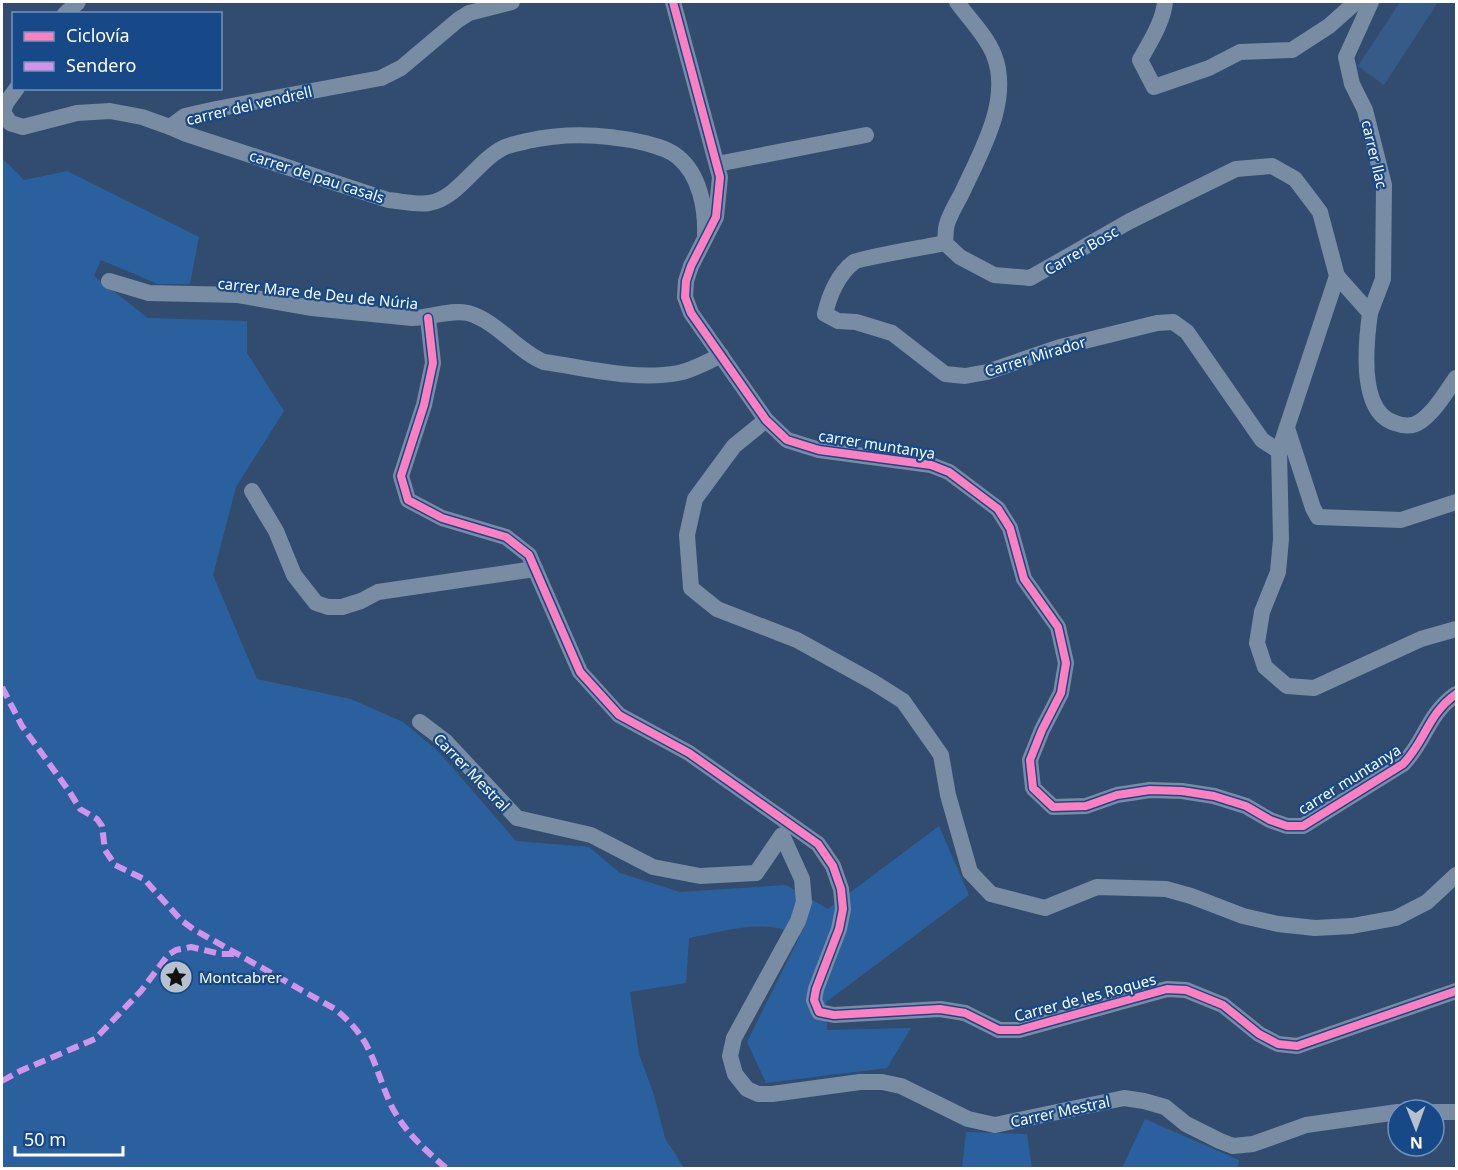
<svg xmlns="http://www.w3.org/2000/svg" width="1458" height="1170" viewBox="0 0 1458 1170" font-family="'Noto Sans',sans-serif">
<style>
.green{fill:#2b609f}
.water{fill:#375b88}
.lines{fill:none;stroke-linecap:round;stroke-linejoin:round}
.street{stroke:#788ca4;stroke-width:16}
.quiet{stroke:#d193ec;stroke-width:6;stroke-dasharray:12 6;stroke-linecap:butt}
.cycleway-casing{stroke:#174989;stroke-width:11}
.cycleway{stroke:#ff80c0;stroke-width:8}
.labels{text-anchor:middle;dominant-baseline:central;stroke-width:4.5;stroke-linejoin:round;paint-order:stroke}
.street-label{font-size:15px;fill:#fff;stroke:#174989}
.poi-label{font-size:15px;fill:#fff;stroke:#174989;text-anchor:start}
</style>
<rect width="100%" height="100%" fill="#314c6f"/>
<g class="green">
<path d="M2,158l22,22 43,-9 132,66 -9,47h-32l-57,-24 -7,16 54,42 99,3v32l37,58 -48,76 -23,88 44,104 94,20 52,23 36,30 77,89 73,6 31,26 60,19 106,-7 42,24 111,-83 30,69 -143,107 1,28 84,-2 -24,40 -121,15 -19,-41 53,-106c-34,-19 -75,-5 -111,2l-3,45 -56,9 9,62 15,41 11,43 19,30h-682z"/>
<path d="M1145,1119l94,41 -1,8h-116z"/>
<path d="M966,1132l61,2 5,34h-70z"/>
</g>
<path class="water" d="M1400,2h38l-54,83 -26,-19z"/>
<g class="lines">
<g class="street">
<path d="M673,2l47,175 -4,40 -25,49 -5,15 -1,16 6,16 75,107 21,20 32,10 112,15 18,7 49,37 12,19 14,51 34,48 8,36 -5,30 -19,37 -12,30 3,28 20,19 33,-1 31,-11 33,-5 32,1 32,5 32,10 24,14 17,6h16l100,-62c23,-24 24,-49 53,-70"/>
<path d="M957,2c12,17 29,33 37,53 18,46 -14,98 -33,140 -5,9 -11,19 -14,29 -2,6 -1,13 -2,19l15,14 34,18 36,3 100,-57 106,-52 36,-3 23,13 25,33 17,64"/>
<path d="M1165,2c-2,20 -15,40 -25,58l14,27 55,-19 31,-16 52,-2 37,-24 27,-24"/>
<path d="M65,14l13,-12"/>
<path d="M17,88l-11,15 -3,9 7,11 13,4 54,-14 33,-2 32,6 28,10 15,-11 31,-7 165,-31 20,-10 57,-48 11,-7 43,-11"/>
<path d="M170,127l16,7 202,66c13,1 27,5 41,3 29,-4 49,-44 76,-56 7,-3 15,-4 22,-6 40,-9 79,-7 118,2 11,3 24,6 33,14 22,18 28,52 27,79"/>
<path d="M717,164l149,-29"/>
<path d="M945,243c-13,3 -85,15 -91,19 -16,12 -25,34 -29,52l13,7 18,1 36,11 53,41 20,2 22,-4 73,-25 97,-24 16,-1 14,10 75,108 17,11"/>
<path d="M109,281l40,12 89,2 74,13 100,10c19,0 38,-9 56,-5 29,8 49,38 76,49 43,6 91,19 134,11 15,-3 29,-11 43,-18"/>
<path d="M1370,313l13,-34 1,-94 -19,-75 -13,-26 -6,-27 25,-55"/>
<path d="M428,318l5,45 -9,42 -23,71 7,24 34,18 64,19 23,18 51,117 39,43 70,38 129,91 15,22 8,23 2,20 -4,20 -23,60 -2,11 5,12 15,3 106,-6 25,4 34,17h20l148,-41 19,1 37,15 36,29 19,10 19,2 159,-55"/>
<path d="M1456,378c-10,14 -20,32 -35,43 -8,6 -18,5 -26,2 -37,-11 -29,-81 -25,-110l-33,-37 -58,175 2,88 -3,33 -16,40 -5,31 8,24 22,19 27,2 107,-49 35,-10"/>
<path d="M766,420l-32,26 -39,53 -8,36 4,53 26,21 80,31 76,42 30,19 38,54 7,40 22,77 21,22 54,14 52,-21 69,2 25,7 52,20 35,8 37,4 37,-2 44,-8 31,-16 29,-27"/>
<path d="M1287,428l26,80 5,9 83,3 55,-18"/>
<path d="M252,491l24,40 18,44 22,28 12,4h14l19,-6 17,-9 157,-23"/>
<path d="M420,722l25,19 72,77 74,17 62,32 47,9 56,-3 26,-38 20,44 2,23 -6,19 -64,117 -4,18 5,18 12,15 11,5h14l88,-12h22l19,4 67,33 27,6 129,-27 20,3 21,6 21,17 34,17 13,5 20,-2 53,-19 92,-13"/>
<path d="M1434,1112h22"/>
</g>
<g class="quiet">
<path d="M2,687l20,39 47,65 11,18 17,10 5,7 3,24 10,15 29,14 37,41 12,9 142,80c39,32 37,54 56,96 12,25 34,45 55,63"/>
<path d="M2,1081l18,-10 75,-32 46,-48 27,-36 8,-5 15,-3 30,7h14"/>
</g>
<defs>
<g id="cycleway">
<path d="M673,2l47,175 -4,40 -25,49 -5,15 -1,16 6,16 75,107 21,20 32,10 112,15 18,7 49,37 12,19 14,51 34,48 8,36 -5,30 -19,37 -12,30 3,28 20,19 33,-1 31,-11 33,-5 32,1 32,5 32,10 24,14 17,6h16l100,-62c23,-24 24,-49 53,-70"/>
<path d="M428,318l5,45 -9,42 -23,71 7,24 34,18 64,19 23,18 51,117 39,43 70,38 129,91 15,22 8,23 2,20 -4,20 -23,60 -2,11 5,12 15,3 106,-6 25,4 34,17h20l148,-41 19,1 37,15 36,29 19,10 19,2 159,-55"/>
</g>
</defs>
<use href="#cycleway" class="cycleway-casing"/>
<use href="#cycleway" class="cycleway"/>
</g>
<defs>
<symbol id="sight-disc" viewBox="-11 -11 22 22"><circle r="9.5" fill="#b7c0cd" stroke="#174989"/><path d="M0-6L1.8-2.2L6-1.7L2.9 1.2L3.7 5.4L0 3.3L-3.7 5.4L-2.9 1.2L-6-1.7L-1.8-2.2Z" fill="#111"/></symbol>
</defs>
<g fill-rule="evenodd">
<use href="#sight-disc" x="157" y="958" width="38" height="38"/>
</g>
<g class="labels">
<g class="street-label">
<text transform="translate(249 105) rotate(-13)">carrer del vendrell</text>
<text transform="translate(1375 154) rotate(77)">carrer llac</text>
<text transform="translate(317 176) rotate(18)">carrer de pau casals</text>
<text transform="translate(1081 250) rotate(-30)">Carrer Bosc</text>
<text transform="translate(318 293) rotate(6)">carrer Mare de Deu de Núria</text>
<text transform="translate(1035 356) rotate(-17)">Carrer Mirador</text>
<text transform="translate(877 444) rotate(9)">carrer muntanya</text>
<text transform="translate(472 772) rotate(46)">Carrer Mestral</text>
<text transform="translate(1349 779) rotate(-32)">carrer muntanya</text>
<text transform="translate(1085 997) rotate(-15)">Carrer de les Roques</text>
<text transform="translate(1060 1111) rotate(-12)">Carrer Mestral</text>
</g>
<g class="poi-label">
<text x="199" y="977">Montcabrer</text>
</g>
</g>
<rect width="1458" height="1170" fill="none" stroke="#ffffff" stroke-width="6"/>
<rect x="12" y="12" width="210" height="78" fill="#174989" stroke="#7492b8" stroke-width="1.5"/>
<rect x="24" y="32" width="30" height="9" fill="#ff80c0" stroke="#7492b8" stroke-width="1.5"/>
<text x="66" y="42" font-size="18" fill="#ffffff">Ciclovía</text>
<rect x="24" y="62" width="30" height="9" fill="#d193ec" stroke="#7492b8" stroke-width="1.5"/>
<text x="66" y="72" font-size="18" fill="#ffffff">Sendero</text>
<g transform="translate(1416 1128) rotate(179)"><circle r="28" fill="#174989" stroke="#7492b8" stroke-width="1.5"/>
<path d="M0-4.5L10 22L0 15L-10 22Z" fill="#b7c0cd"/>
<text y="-9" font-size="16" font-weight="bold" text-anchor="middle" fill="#ffffff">N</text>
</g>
<path d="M15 1146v9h108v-9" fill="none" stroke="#ffffff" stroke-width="3"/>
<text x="24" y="1146" font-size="18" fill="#ffffff" stroke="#174989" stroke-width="4.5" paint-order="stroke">50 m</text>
</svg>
